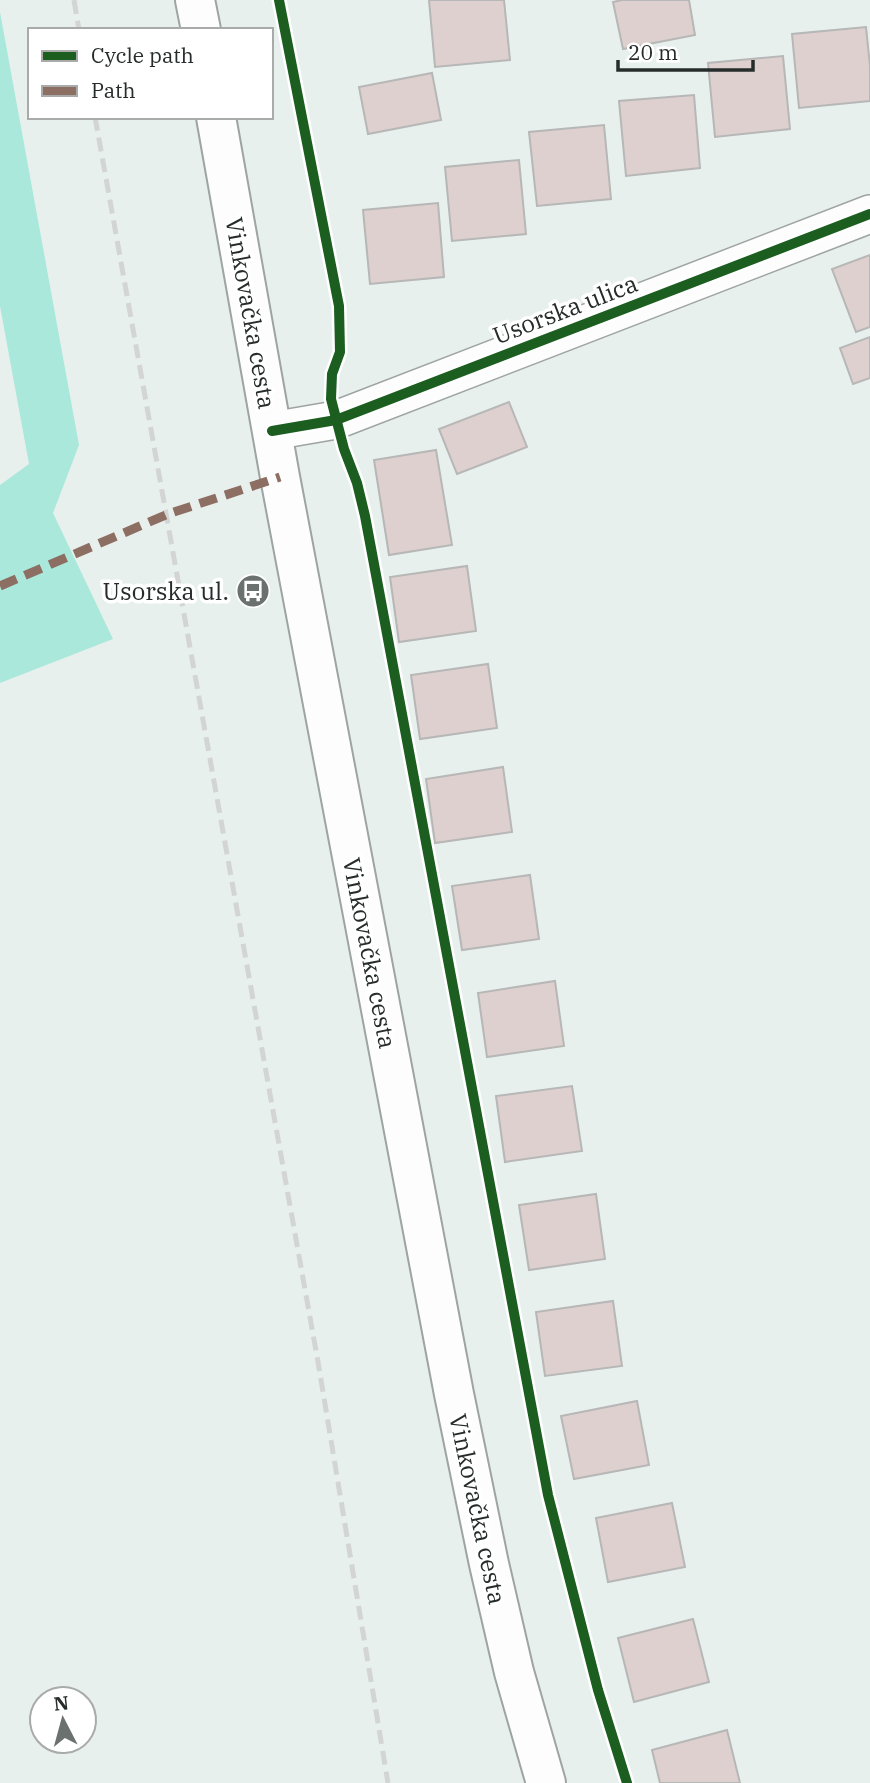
<svg xmlns="http://www.w3.org/2000/svg" width="870" height="1783" viewBox="0 0 870 1783" font-family="'IBM Plex Serif',serif">
<style>
.green{fill:#aae8db}
.building{fill:#ddd0ce;stroke:#b6b7b6;stroke-width:2}
.lines{fill:none;stroke-linecap:round;stroke-linejoin:round}
.minor-casing{stroke:#9ea4a3;stroke-width:40}
.secondary-casing{stroke:#9ea4a3;stroke-width:42}
.minor{stroke:#fcfdfc;stroke-width:37}
.secondary{stroke:#fcfdfc;stroke-width:38}
.rail{stroke:#d2d5d4;stroke-width:5;stroke-dasharray:14 7;stroke-linecap:butt}
.quiet{stroke:#8d6e63;stroke-width:9;stroke-dasharray:18 9;stroke-linecap:butt}
.cycleway-casing{stroke:#fff;stroke-width:15}
.cycleway{stroke:#1b5e20;stroke-width:10}
.labels{text-anchor:middle;dominant-baseline:central;stroke-width:7;stroke-linejoin:round;paint-order:stroke}
.street-label{font-size:24px;fill:#262c2b;stroke:#fff}
.poi-label{font-size:24px;fill:#262c2b;stroke:#fff;text-anchor:end}
</style>
<rect width="100%" height="100%" fill="#e8f0ee"/>
<path class="green" d="M0,12l79,433 -26,68 60,126 -113,44v-198l29,-21 -29,-158z"/>
<g class="building">
<path d="M429,0h75l6,60 -75,7z"/>
<path d="M622,0h67l6,35 -72,14 -10,-47z"/>
<path d="M866,27l4,39v35l-71,7 -7,-74z"/>
<path d="M783,56l7,73 -75,8 -7,-74z"/>
<path d="M432,73l9,47 -73,14 -9,-47z"/>
<path d="M694,95l6,73 -74,8 -7,-75z"/>
<path d="M604,125l7,74 -74,7 -8,-74z"/>
<path d="M519,160l7,74 -74,7 -7,-74z"/>
<path d="M438,203l6,74 -74,7 -7,-74z"/>
<path d="M870,255v72l-14,5 -24,-63z"/>
<path d="M870,337v41l-17,6 -13,-36z"/>
<path d="M509,402l18,45 -70,27 -18,-45z"/>
<path d="M436,450l16,95 -63,10 -15,-95z"/>
<path d="M467,566l9,65 -77,11 -9,-65z"/>
<path d="M488,664l9,64 -77,11 -9,-64z"/>
<path d="M503,767l9,65 -77,11 -9,-64z"/>
<path d="M530,875l9,64 -77,11 -10,-64z"/>
<path d="M555,981l9,65 -77,11 -9,-64z"/>
<path d="M572,1086l10,65 -77,11 -9,-66z"/>
<path d="M596,1194l9,65 -76,11 -10,-65z"/>
<path d="M613,1301l9,65 -77,10 -9,-64z"/>
<path d="M637,1401l12,64 -75,14 -13,-63z"/>
<path d="M672,1503l13,64 -77,15 -12,-64z"/>
<path d="M693,1619l16,63 -75,20 -16,-64z"/>
<path d="M727,1730l13,53h-80l-8,-33z"/>
</g>
<g class="lines">
<defs>
<path id="minor" d="M272,431l64,-11 534,-206"/>
<g id="secondary">
<path d="M195,0l6,30"/>
<path d="M216,117l64,360 174,917 35,170 25,108 32,111"/>
</g>
</defs>
<use href="#minor" class="minor-casing"/>
<use href="#secondary" class="secondary-casing"/>
<use href="#minor" class="minor"/>
<use href="#secondary" class="secondary"/>
<g class="rail">
<path d="M74,0l5,30"/>
<path d="M95,117l223,1245 70,421"/>
</g>
<path class="quiet" d="M0,586l168,-72 112,-37"/>
<defs>
<g id="cycleway">
<path d="M279,0l60,306 1,46 -8,22 -1,25 13,50 13,34 8,33 183,979 50,195 29,93"/>
<path d="M272,431l64,-11 534,-206"/>
</g>
</defs>
<use href="#cycleway" class="cycleway-casing"/>
<use href="#cycleway" class="cycleway"/>
</g>
<defs>
<symbol id="bus-disc" viewBox="-11 -11 22 22"><circle r="9.5" fill="#6a716f" stroke="#fff"/><path d="M-5-6H5V4H4V6H2V4H-2V6H-4V4H-5ZM-3.5-4V0h7V-4ZM-3.5 1.2v1.5H-2V1.2ZM2 1.2v1.5H3.5V1.2Z" fill="#fff"/></symbol>
</defs>
<g fill-rule="evenodd">
<use href="#bus-disc" x="234" y="572" width="38" height="38"/>
</g>
<g class="labels">
<g class="street-label">
<text transform="translate(565 309) rotate(-21)">Usorska ulica</text>
<text transform="translate(251 313) rotate(80)">Vinkovačka cesta</text>
<text transform="translate(370 953) rotate(79)">Vinkovačka cesta</text>
<text transform="translate(478 1509) rotate(78)">Vinkovačka cesta</text>
</g>
<g class="poi-label">
<text x="229" y="591">Usorska ul.</text>
</g>
</g>
<rect x="28" y="28" width="245" height="91" fill="#ffffff" stroke="#a8abaa" stroke-width="2"/>
<rect x="42" y="51" width="35" height="10" fill="#1b5e20" stroke="#a8abaa" stroke-width="2"/>
<text x="91" y="63" font-size="21" fill="#262c2b">Cycle path</text>
<rect x="42" y="86" width="35" height="10" fill="#8d6e63" stroke="#a8abaa" stroke-width="2"/>
<text x="91" y="98" font-size="21" fill="#262c2b">Path</text>
<g transform="translate(63 1720) rotate(354)"><circle r="33" fill="#ffffff" stroke="#a8abaa" stroke-width="2"/>
<path d="M0-5L12 26L0 18L-12 26Z" fill="#6a716f"/>
<text y="-10" font-size="19" font-weight="bold" text-anchor="middle" fill="#262c2b">N</text>
</g>
<path d="M618 60v10h135v-10" fill="none" stroke="#262c2b" stroke-width="3.5"/>
<text x="628" y="60" font-size="21" fill="#262c2b" stroke="#ffffff" stroke-width="5" paint-order="stroke">20 m</text>
</svg>
